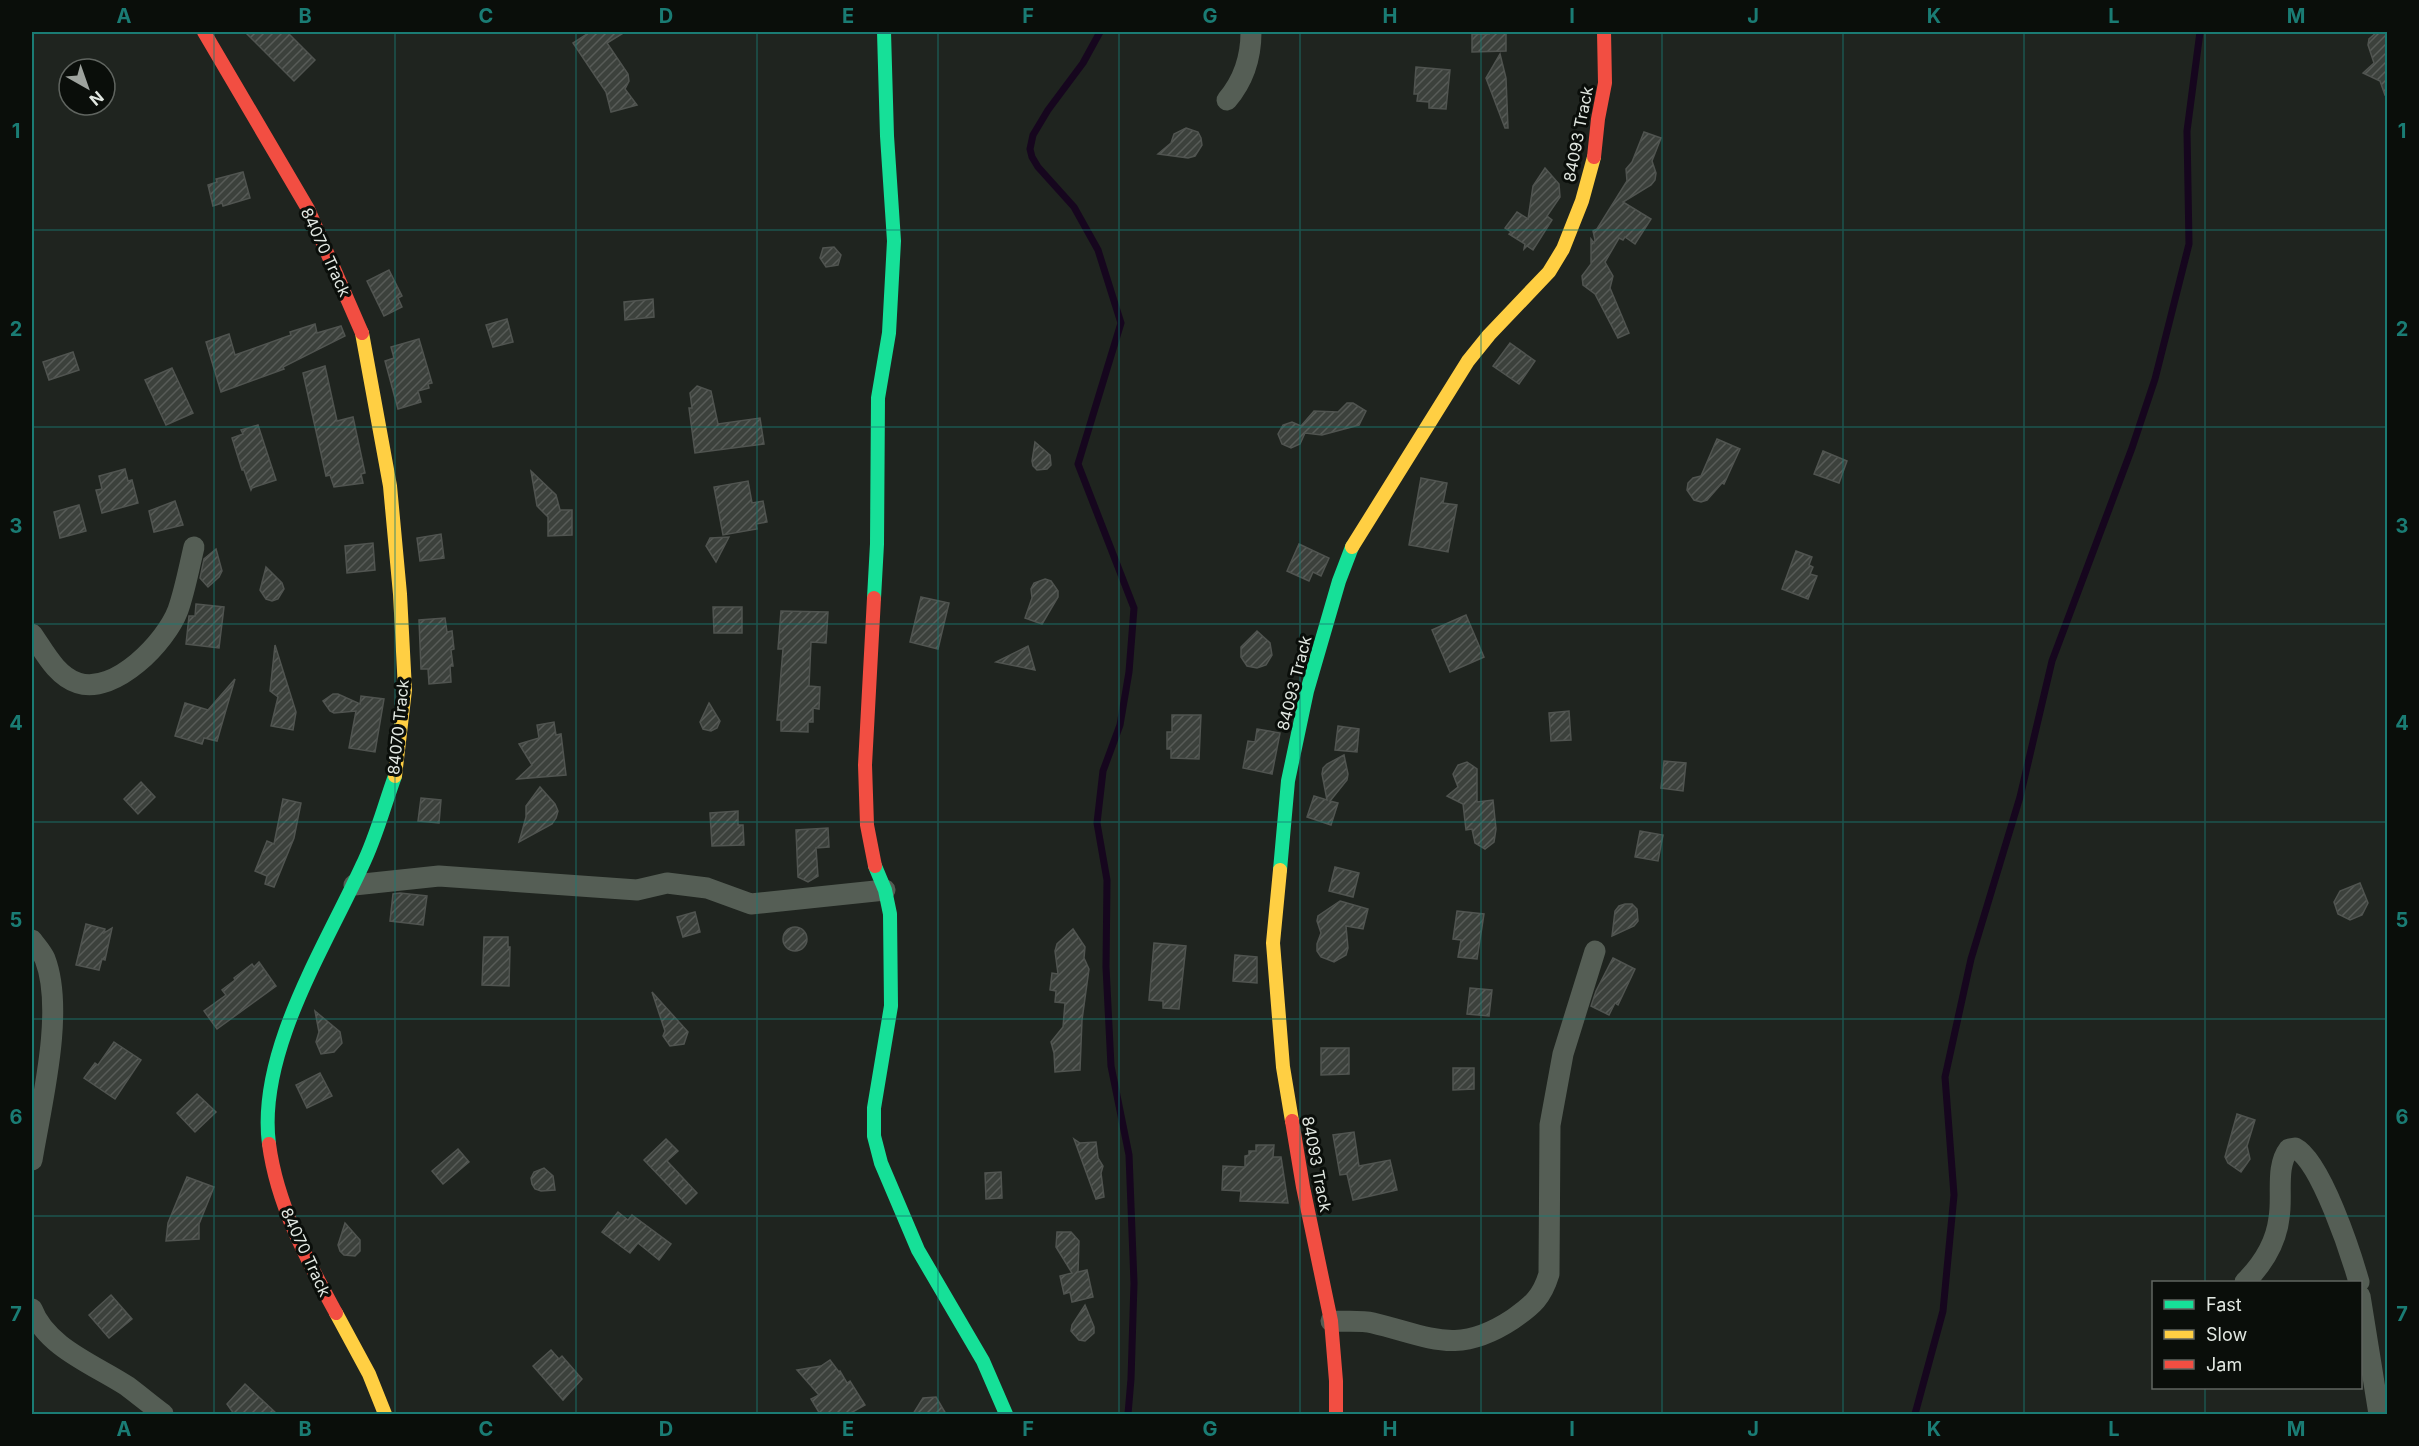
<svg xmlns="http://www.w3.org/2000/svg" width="2419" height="1446" viewBox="0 0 2419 1446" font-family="Inter,sans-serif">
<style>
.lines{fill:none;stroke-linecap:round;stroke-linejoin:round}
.stream{stroke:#16061e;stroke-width:7}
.building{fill:url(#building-hatch);stroke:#505450;stroke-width:1.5}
.street{stroke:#555e55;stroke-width:21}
.fast{stroke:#16e098;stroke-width:14}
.slow{stroke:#ffcf43;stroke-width:14}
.jam{stroke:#f24e42;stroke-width:14}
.grid{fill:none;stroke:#1a7c74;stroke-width:1.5;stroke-opacity:0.55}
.labels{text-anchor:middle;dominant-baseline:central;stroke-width:6;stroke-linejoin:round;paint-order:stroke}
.street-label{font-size:16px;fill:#e2e8e2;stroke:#0a0e0a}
.neatline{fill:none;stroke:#1a7c74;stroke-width:2}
.grid-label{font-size:20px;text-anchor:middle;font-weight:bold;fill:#1a7c74}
</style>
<defs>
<pattern id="building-hatch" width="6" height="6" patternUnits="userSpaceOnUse" patternTransform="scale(1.5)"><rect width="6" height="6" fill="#3c413c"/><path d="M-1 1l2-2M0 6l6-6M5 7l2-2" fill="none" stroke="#585c58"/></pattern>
</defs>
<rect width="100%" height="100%" fill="#1f241f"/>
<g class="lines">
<g class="stream">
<path d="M1100,32l-17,31 -35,47 -15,25 -3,14 2,8 6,10 36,40 24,43 23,73 -43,141 56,144 -5,64 -9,53 -17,46 -6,52 10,57 -1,87 5,99 18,89 5,128 -3,96 -3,35"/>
<path d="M1915,1414l28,-103 11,-116 -9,-118 26,-118 49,-162 32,-136 80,-213 23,-69 34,-135 -2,-113 13,-99"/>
</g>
</g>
<g class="building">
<path d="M245,32h42l28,28 -21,21z"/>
<path d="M590,32h35l-18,11 21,31 1,7 -4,8 12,16 -26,7 -5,-20 -33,-49z"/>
<path d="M1488,32h18v19l-34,1v-18h17z"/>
<path d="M2377,32h11v62l-3,1 -5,-14 -17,-8 11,-10 -6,-18 1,-6z"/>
<path d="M1500,54l6,24 2,50h-3l-19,-50z"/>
<path d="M1416,67l34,3 -4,39 -17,-1v-6l-12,-1 1,-7h-4z"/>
<path d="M1186,128l12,4 3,6 1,7 -7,11 -7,2 -30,-4 13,-11 3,-9z"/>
<path d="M1644,132l17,6 -9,23 4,12 -1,7 -4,5 -28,17 28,17 -16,25 -10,-7 -2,3 -4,-2 -14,24 8,14 -3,12 19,45 -11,5 -23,-44 -12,-9 -1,-9 9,-12v-25l3,4 1,-3 -2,-9 4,-2 30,-48 -1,-12 6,-7z"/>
<path d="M1545,168l14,16 1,13 -13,19 5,4 -19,30 -6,-4 -3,3 1,-5 -16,-10 2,-2 -6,-4 12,-16 11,7 5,-33z"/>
<path d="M243,172l7,26 -27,8 -1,-3 -9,3 -5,-21 9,-3 -1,-3z"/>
<path d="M834,247l7,8 -3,10 -12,2 -6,-9 3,-10z"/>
<path d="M389,270l13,26 -4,2 4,9 -18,9 -17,-35z"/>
<path d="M653,299l1,18 -29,3 -1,-18z"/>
<path d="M507,319l6,23 -20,5 -7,-22z"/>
<path d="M315,324l2,9 24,-7 4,10 -62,31 1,2 -63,23 -15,-50 23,-8 6,21 56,-20 -1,-3z"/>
<path d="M419,339l13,44 -4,1 1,4 -11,3 3,11 -23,7 -13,-48 9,-3 -3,-11z"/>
<path d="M1510,343l25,18 -16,23 -26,-18z"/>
<path d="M73,352l6,18 -30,10 -6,-18z"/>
<path d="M325,366l12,55 16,-4 12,56 -4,1 2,9 -29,4 -4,-12 -4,1 -23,-103z"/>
<path d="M172,368l21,45 -27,12 -21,-45z"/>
<path d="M697,386l14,5 7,33 42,-6 4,26 -69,9 -6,-45h3l-2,-15z"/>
<path d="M1347,403h6l13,8 -7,14 -37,10 -17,-2 -5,11 -9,4 -9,-4 -4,-10 5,-9 9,-3 9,4 13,-15 24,1z"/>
<path d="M258,425l18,55 -24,8 -1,2 -7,-20h-2l-10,-32 11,-4 -2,-4z"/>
<path d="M1717,439l23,10 -16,35 -2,-1 -15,17 -6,2 -7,-2 -7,-10 1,-7 5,-5 8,-2z"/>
<path d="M1035,442l15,13 1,10 -4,4 -10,1 -4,-4 -1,-5z"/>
<path d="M1823,451l24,10 -8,22 -25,-9z"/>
<path d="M125,469l3,12 4,-1 6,23 -36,10 -6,-23 6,-1 -3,-13z"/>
<path d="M531,471l25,24 4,15h12v25l-24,1v-19l-11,-11z"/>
<path d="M1421,478l26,5 -4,20 14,2 -9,47 -39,-7z"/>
<path d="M748,481l4,22 11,-2 4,21 -11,2 1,5 -34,6 -9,-48z"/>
<path d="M175,501l8,24 -29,7 -5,-21z"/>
<path d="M79,505l7,26 -26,7 -6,-26z"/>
<path d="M441,534l3,24 -24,3 -3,-23z"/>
<path d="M729,537l-13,25 -10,-16 4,-8z"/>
<path d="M373,543l2,27 -28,3 -2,-27z"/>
<path d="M1299,544l30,14 -8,18 -8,-4 -4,9 -22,-10z"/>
<path d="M216,549l6,22 -3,6 -11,10 -8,-9 4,-19z"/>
<path d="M1796,551l16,6 -3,8 4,2 -3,7 7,2 -9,23 -26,-10z"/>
<path d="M266,567l16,16 2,6 -6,10 -6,2 -6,-2 -6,-9z"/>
<path d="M1045,579l6,2 7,10v6l-16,27 -17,-6 7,-20 -1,-9 3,-6z"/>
<path d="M921,597l28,6 -11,46 -28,-7z"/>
<path d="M196,604l28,3 -5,41 -33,-4 3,-28h6z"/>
<path d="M713,607h29v26h-28z"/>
<path d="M781,611l47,1 -2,31 -15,-1 -2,44 11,1 -1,22 -6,-1v14h-5v10l-27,-1v-11h-4l6,-71h-5z"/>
<path d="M1466,615l18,42 -34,15 -18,-42z"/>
<path d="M445,618l2,14 5,-1 2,18 -3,1 2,16h-3l1,16 -22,2 -1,-15h-7l-2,-49z"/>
<path d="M1257,631l13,12 2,12 -6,10 -9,3 -10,-2 -6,-9v-10z"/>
<path d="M275,645l21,67 -3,18 -22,-4 7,-29 -8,-6z"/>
<path d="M1028,646l7,24 -39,-8z"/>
<path d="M235,679l-18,62 -13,-3 -2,6 -27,-8 10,-33 23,7z"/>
<path d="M333,694h5l22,10 1,-8 23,3 -9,53 -26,-4 7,-37 -22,2 -4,-2 -7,-10z"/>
<path d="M709,703l11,18 -3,7 -6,3 -8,-2 -3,-7z"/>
<path d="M1569,711l2,29 -20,1 -2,-28z"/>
<path d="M1172,715h29l-2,44 -28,-1v-9h-4v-17h5z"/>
<path d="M554,722l2,13 5,-1 5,41 -49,4 15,-14 -13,-21 20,-6 -2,-13z"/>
<path d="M1338,726l21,3 -2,23 -22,-2z"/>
<path d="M1257,729l23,4 -8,41 -29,-6 5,-27 7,1z"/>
<path d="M1344,755l4,19 -1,6 -17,21 8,2 -7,22 -24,-8 7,-21 13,4 -5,-26 1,-6 4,-4z"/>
<path d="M1664,761l22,2 -3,28 -22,-3z"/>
<path d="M1467,762l10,7v33l16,-2 3,29 -2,13 -9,7 -10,-6 -3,-14 -6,1 -3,-26 -16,-8 11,-9 -5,-13 5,-9z"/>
<path d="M141,782l14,15 -17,17 -14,-15z"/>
<path d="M540,787l15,17 3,7 -2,7 -4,6 -33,18 7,-25v-11z"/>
<path d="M421,798l20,2 -2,23 -21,-2z"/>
<path d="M283,799l18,4 -7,35 -20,49 -9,-3 2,-8 -12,-5 12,-30 7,3z"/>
<path d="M738,811v14h5l1,20 -32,1 -2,-33z"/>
<path d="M828,828l1,19 -13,1 2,28 -10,6 -10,-5 -2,-47z"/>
<path d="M1640,831l23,4 -5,26 -23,-4z"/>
<path d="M1335,867l24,6 -6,24 -24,-6z"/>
<path d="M2360,883l8,20 -6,12 -12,5 -12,-6 -4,-12 6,-11z"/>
<path d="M400,893l27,3 -4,29 -33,-4 3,-27z"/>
<path d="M1340,901l28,8 -5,20 -17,-3 2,22 -2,7 -12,7 -13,-5 -4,-6v-7l4,-11 -4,-12 1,-5z"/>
<path d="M1625,904h7l5,5 1,12 -4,5 -22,10 3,-25 4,-5z"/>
<path d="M1457,911l27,3 -7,45 -19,-2 3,-17 -8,-1z"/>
<path d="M695,912l5,20 -17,5 -6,-20z"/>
<path d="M86,924l19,5 -1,4 8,-5 -7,32 -3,-1 -3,11 -23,-5z"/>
<circle cx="795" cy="939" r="12"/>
<path d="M1073,929l12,18 -1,11 5,11 -7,51 -2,50 -25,2 -1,-19 -3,-11 12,-15 2,-24 -10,-1 1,-11 -6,-1 2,-17 6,1 -3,-23 2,-7z"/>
<path d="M484,937h24v10h2l-1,39 -27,-1z"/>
<path d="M1154,943l32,3 -7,63 -16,-1v-7l-14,-1z"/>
<path d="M1235,955l22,2v26l-24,-2z"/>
<path d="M1613,958l22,11 -17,36 -3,-2 -6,12 -18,-9 5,-15z"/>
<path d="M259,962l17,24 -59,43 -13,-18 22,-16 -4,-5 13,-10 -1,-2 18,-14 2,3z"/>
<path d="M1470,988l22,2 -3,26 -22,-2z"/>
<path d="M652,992l36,40 -4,12 -14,2 -7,-10 2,-5z"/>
<path d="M315,1011l25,21 2,11 -8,9 -13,2 -5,-12 3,-10z"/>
<path d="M114,1042l27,18 -26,39 -31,-21 11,-15 3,2z"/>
<path d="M1321,1048h28v26l-28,1z"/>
<path d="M1453,1068h21v21l-21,1z"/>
<path d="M320,1073l12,23 -25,12 -11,-23z"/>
<path d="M197,1094l19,18 -21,20 -18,-19z"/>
<path d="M2237,1114l18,6 -8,26 3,13 -9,13 -13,-9 -3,-6z"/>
<path d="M1354,1132l5,34 31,-6 7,30 -44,10 -6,-26 -7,1 -7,-40z"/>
<path d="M666,1139l12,12 -11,10 30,32 -11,11 -42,-44z"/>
<path d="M1074,1139l6,4 16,-1 2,16 5,8 -2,7 3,24 -8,2z"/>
<path d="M1256,1145h18l-1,12h8l7,46 -48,-2 1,-10 -19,-1 1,-24 22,1v-11l4,-1v-4h7z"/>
<path d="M458,1149l11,13 -26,22 -11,-13z"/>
<path d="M544,1168l9,8 2,14 -14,1 -6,-2 -3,-5 -1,-6 3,-6z"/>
<path d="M1001,1172l1,26 -16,1 -1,-26z"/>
<path d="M187,1177l27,10 -15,37v15l-33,2 2,-18z"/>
<path d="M618,1212l10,8 4,-5 39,29 -12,16 -21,-17 -8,10 -28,-21z"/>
<path d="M345,1223l15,17v11l-5,5 -11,-1 -4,-4 -2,-6z"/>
<path d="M1057,1232h14l8,9 -1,31 9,-2 6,27 -21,5 -2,-10 -6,2 -4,-18 12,-3 -16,-26z"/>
<path d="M111,1295l21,24 -23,19 -20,-23z"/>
<path d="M1085,1305l9,22v6l-9,8 -6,-1 -8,-9 1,-6z"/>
<path d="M551,1350l8,9 3,-3 20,23 -19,21 -30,-34z"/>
<path d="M830,1360l9,12 1,-1 7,12 3,-2 15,24 -16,9h-29l-9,-15 8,-4 -22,-25 24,-4z"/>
<path d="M245,1384l32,30h-43l-7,-10z"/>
<path d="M936,1397l10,17h-33l10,-16z"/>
</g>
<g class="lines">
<g class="street">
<path d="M1227,100c17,-20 24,-43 24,-68"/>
<path d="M32,634c12,17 24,42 46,49 37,12 88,-41 100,-73 7,-20 11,-42 16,-63"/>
<path d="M354,885l85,-9 198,14 30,-7 40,5 44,16 134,-14"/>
<path d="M32,940c4,6 10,12 13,19 20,52 -4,146 -13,201"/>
<path d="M2245,1282c18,-18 31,-38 34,-64 4,-22 -4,-51 10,-69l6,-1c26,13 56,106 64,134"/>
<path d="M2360,1296l19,118"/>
<path d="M32,1309c14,38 63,56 95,77 12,9 24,19 36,28"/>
<path d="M1331,1321c14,1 29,-1 42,2 58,14 84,33 140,-4 20,-14 29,-22 36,-45l1,-149 13,-71 32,-103"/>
</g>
<g class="fast">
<path d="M874,598l3,-54 1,-146 11,-65 5,-92 -7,-105 -3,-104"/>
<path d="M875,866l10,24 5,24 1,92 -17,102v28l7,27 37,87 65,111 23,53"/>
<path d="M1280,870l8,-89 19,-90 32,-110 13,-34"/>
<path d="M269,1144c-12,-91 56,-197 93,-278 14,-28 22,-60 33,-90"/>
</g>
<g class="slow">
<path d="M362,333l28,153 10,108 5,96 -10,86"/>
<path d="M1352,547l116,-186 21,-26 60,-63 14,-23 19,-48 12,-44"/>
<path d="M1280,870l-7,73 10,124 9,54"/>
<path d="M336,1313l33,61 16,40"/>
</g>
<g class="jam">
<path d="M204,32l104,177 54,124"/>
<path d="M1594,157l4,-38 7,-36 -1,-51"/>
<path d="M874,598l-9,167 2,60 8,41"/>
<path d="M1292,1121l11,66 28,134 5,60v33"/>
<path d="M269,1144c8,61 38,116 67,169"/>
</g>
</g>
<path class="grid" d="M214,32v1382M395,32v1382M576,32v1382M757,32v1382M938,32v1382M1119,32v1382M1300,32v1382M1481,32v1382M1662,32v1382M1843,32v1382M2024,32v1382M2205,32v1250M32,230h2356M32,427h2356M32,624h2356M32,822h2356M32,1019h2356M32,1216h2356M2205,1388v26"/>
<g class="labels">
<g class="street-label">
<text transform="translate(1578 134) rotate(-79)">84093 Track</text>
<text transform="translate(326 252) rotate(65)">84070 Track</text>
<text transform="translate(1294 683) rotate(-76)">84093 Track</text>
<text transform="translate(398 727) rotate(-84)">84070 Track</text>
<text transform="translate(1317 1164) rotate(79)">84093 Track</text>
<text transform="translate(306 1252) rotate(65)">84070 Track</text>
</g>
</g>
<rect width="2419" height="1446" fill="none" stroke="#0a0e0a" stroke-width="66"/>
<rect x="2152" y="1281" width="210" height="108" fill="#0a0e0a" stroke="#606560" stroke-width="1.5"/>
<rect x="2164" y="1300" width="30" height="9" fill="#16e098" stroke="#606560" stroke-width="1.5"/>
<text x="2206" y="1311" font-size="18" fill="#e2e8e2">Fast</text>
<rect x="2164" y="1330" width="30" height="9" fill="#ffcf43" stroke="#606560" stroke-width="1.5"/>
<text x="2206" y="1341" font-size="18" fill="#e2e8e2">Slow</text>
<rect x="2164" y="1360" width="30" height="9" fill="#f24e42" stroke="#606560" stroke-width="1.5"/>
<text x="2206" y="1371" font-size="18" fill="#e2e8e2">Jam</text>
<g transform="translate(87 87) rotate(140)"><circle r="28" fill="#0a0e0a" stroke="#606560" stroke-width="1.5"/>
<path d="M0-4.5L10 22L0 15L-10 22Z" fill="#9ea39e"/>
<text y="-9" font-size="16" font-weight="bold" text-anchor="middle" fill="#e2e8e2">N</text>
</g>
<rect x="33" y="33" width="2353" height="1380" class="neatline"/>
<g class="grid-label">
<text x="124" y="23">A</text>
<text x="305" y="23">B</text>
<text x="486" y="23">C</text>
<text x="666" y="23">D</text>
<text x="848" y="23">E</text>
<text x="1028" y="23">F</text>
<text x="1210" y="23">G</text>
<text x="1390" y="23">H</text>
<text x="1572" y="23">I</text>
<text x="1753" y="23">J</text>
<text x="1934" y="23">K</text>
<text x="2114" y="23">L</text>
<text x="2296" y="23">M</text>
<text x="16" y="138">1</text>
<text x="2402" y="138">1</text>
<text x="16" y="336">2</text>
<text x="2402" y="336">2</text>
<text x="16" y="533">3</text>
<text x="2402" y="533">3</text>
<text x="16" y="730">4</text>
<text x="2402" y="730">4</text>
<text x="16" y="927">5</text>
<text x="2402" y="927">5</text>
<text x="16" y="1124">6</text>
<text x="2402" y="1124">6</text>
<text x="16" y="1321">7</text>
<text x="2402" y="1321">7</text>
<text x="124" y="1436">A</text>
<text x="305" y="1436">B</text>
<text x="486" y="1436">C</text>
<text x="666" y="1436">D</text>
<text x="848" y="1436">E</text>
<text x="1028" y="1436">F</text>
<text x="1210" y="1436">G</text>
<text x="1390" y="1436">H</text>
<text x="1572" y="1436">I</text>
<text x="1753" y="1436">J</text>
<text x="1934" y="1436">K</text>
<text x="2114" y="1436">L</text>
<text x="2296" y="1436">M</text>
</g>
</svg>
